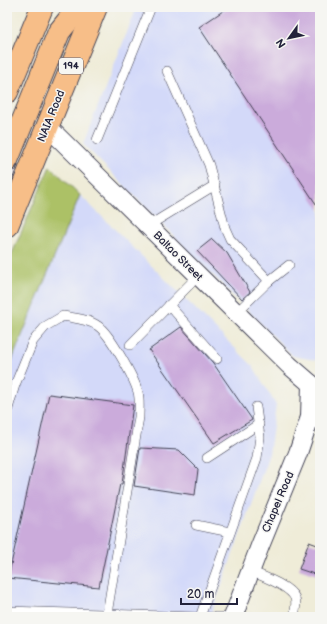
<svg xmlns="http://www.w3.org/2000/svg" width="327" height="624" viewBox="0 0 327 624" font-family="'Balsamiq Sans',sans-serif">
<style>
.built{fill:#d3d9f9}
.green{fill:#acc166;stroke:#677250}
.building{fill:#cbabdb}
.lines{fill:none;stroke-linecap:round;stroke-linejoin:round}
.lane-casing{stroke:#414053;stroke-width:10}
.street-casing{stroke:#414053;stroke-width:20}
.primary-casing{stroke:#414053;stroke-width:24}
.highway-casing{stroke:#414053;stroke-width:24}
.lane{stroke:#fff;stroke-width:9}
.street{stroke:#fff;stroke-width:18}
.primary{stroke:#f7be88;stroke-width:22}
.highway{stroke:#f7be88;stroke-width:22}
.labels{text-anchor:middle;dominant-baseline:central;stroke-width:3;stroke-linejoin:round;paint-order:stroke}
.shield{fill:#f6f6f2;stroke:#626272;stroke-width:1}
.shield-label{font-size:10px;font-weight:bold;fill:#22223b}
.street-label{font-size:11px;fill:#22223b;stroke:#f6f6f2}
</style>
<rect width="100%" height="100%" fill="#f6f6f2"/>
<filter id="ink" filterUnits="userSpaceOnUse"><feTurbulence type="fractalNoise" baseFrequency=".025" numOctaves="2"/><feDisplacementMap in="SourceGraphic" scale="8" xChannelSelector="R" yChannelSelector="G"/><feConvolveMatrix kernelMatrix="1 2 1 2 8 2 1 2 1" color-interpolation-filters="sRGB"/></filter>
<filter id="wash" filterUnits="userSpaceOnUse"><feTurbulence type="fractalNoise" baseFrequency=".012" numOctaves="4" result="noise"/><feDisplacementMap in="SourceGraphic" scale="16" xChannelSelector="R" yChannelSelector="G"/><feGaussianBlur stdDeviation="0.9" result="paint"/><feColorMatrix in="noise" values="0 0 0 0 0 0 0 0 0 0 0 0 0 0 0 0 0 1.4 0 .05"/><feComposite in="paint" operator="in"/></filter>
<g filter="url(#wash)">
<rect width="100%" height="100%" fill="#efecd8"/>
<g class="built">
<path d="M137,7h183v354l-27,-5 -210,-212z"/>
<path d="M80,195l173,171 23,39 -7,49 -59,163h-203v-245z"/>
</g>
<path class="green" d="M50,166l30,29 -73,177v-107z"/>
<g id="blocks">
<g class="building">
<path d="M229,7h91v203l-121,-183z"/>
<path d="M18,165l-11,28v-21l7,-2z"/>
<path d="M212,239l15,14 23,39 -8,7 -45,-48z"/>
<path d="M181,327l32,36 38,55 1,2 -38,23 -65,-93z"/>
<path d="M49,394l84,11 -11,79h-2l-21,103 -91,-9z"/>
<path d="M140,448l39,2 19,19 -3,26 -61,-9z"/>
<path d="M309,542l11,4v30l-21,-7z"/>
</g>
</g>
</g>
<g filter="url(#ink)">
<use href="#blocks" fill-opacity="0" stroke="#414053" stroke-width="1"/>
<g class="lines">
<defs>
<g id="lane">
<path d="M167,71l42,94 16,63 5,11 39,42"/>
<path d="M97,140l54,-133"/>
<path d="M148,226l67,-41"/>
<path d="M169,305l48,54"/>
<path d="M236,313l33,-32 20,-16"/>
<path d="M130,345l68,-69"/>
<path d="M7,412l8,-27 18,-44 13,-15 17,-10c10,2 26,3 35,10 12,8 36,52 40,66 2,7 1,17 1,25l-32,197"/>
<path d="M207,458l52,-34"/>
<path d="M196,525l34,7"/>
<path d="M250,571c12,5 40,15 45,27 2,6 0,13 -1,19"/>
<path d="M7,611l190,6"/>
<path d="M200,617l57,-159 3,-21 -4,-30"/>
<path d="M210,617h12"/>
</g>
<g id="street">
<path d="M47,126l242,239 22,19"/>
<path d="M233,617l27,-71 38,-93 12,-36 1,-33"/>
</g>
<g id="primary">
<path d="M7,92l35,-85"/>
<path d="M7,226l89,-219"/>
</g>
<path id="highway" d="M7,160l52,-128 20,-25"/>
</defs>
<use href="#lane" class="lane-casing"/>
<use href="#street" class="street-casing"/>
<use href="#primary" class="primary-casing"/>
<use href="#highway" class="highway-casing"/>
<use href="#lane" class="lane"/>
<use href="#street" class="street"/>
<use href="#primary" class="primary"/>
<use href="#highway" class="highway"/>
</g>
</g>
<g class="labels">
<rect class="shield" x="59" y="58" width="24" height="16" rx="3"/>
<g class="shield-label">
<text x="71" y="66">194</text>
</g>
<g class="street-label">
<text transform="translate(51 116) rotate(-68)">NAIA Road</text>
<text transform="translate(178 256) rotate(45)">Baltao Street</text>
<text transform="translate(278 502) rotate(-67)">Chapel Road</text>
</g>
</g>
<rect width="327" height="624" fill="none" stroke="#f6f6f2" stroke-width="24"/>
<g transform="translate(289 38) rotate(237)" stroke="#f6f6f2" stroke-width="3" paint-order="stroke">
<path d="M0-3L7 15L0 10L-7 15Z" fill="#22223b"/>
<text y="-6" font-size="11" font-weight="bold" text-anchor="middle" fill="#22223b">N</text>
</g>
<path d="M181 598v6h56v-6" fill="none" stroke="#22223b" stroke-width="2"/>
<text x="187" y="598" font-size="12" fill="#22223b" stroke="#f6f6f2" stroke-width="3" paint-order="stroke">20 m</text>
</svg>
